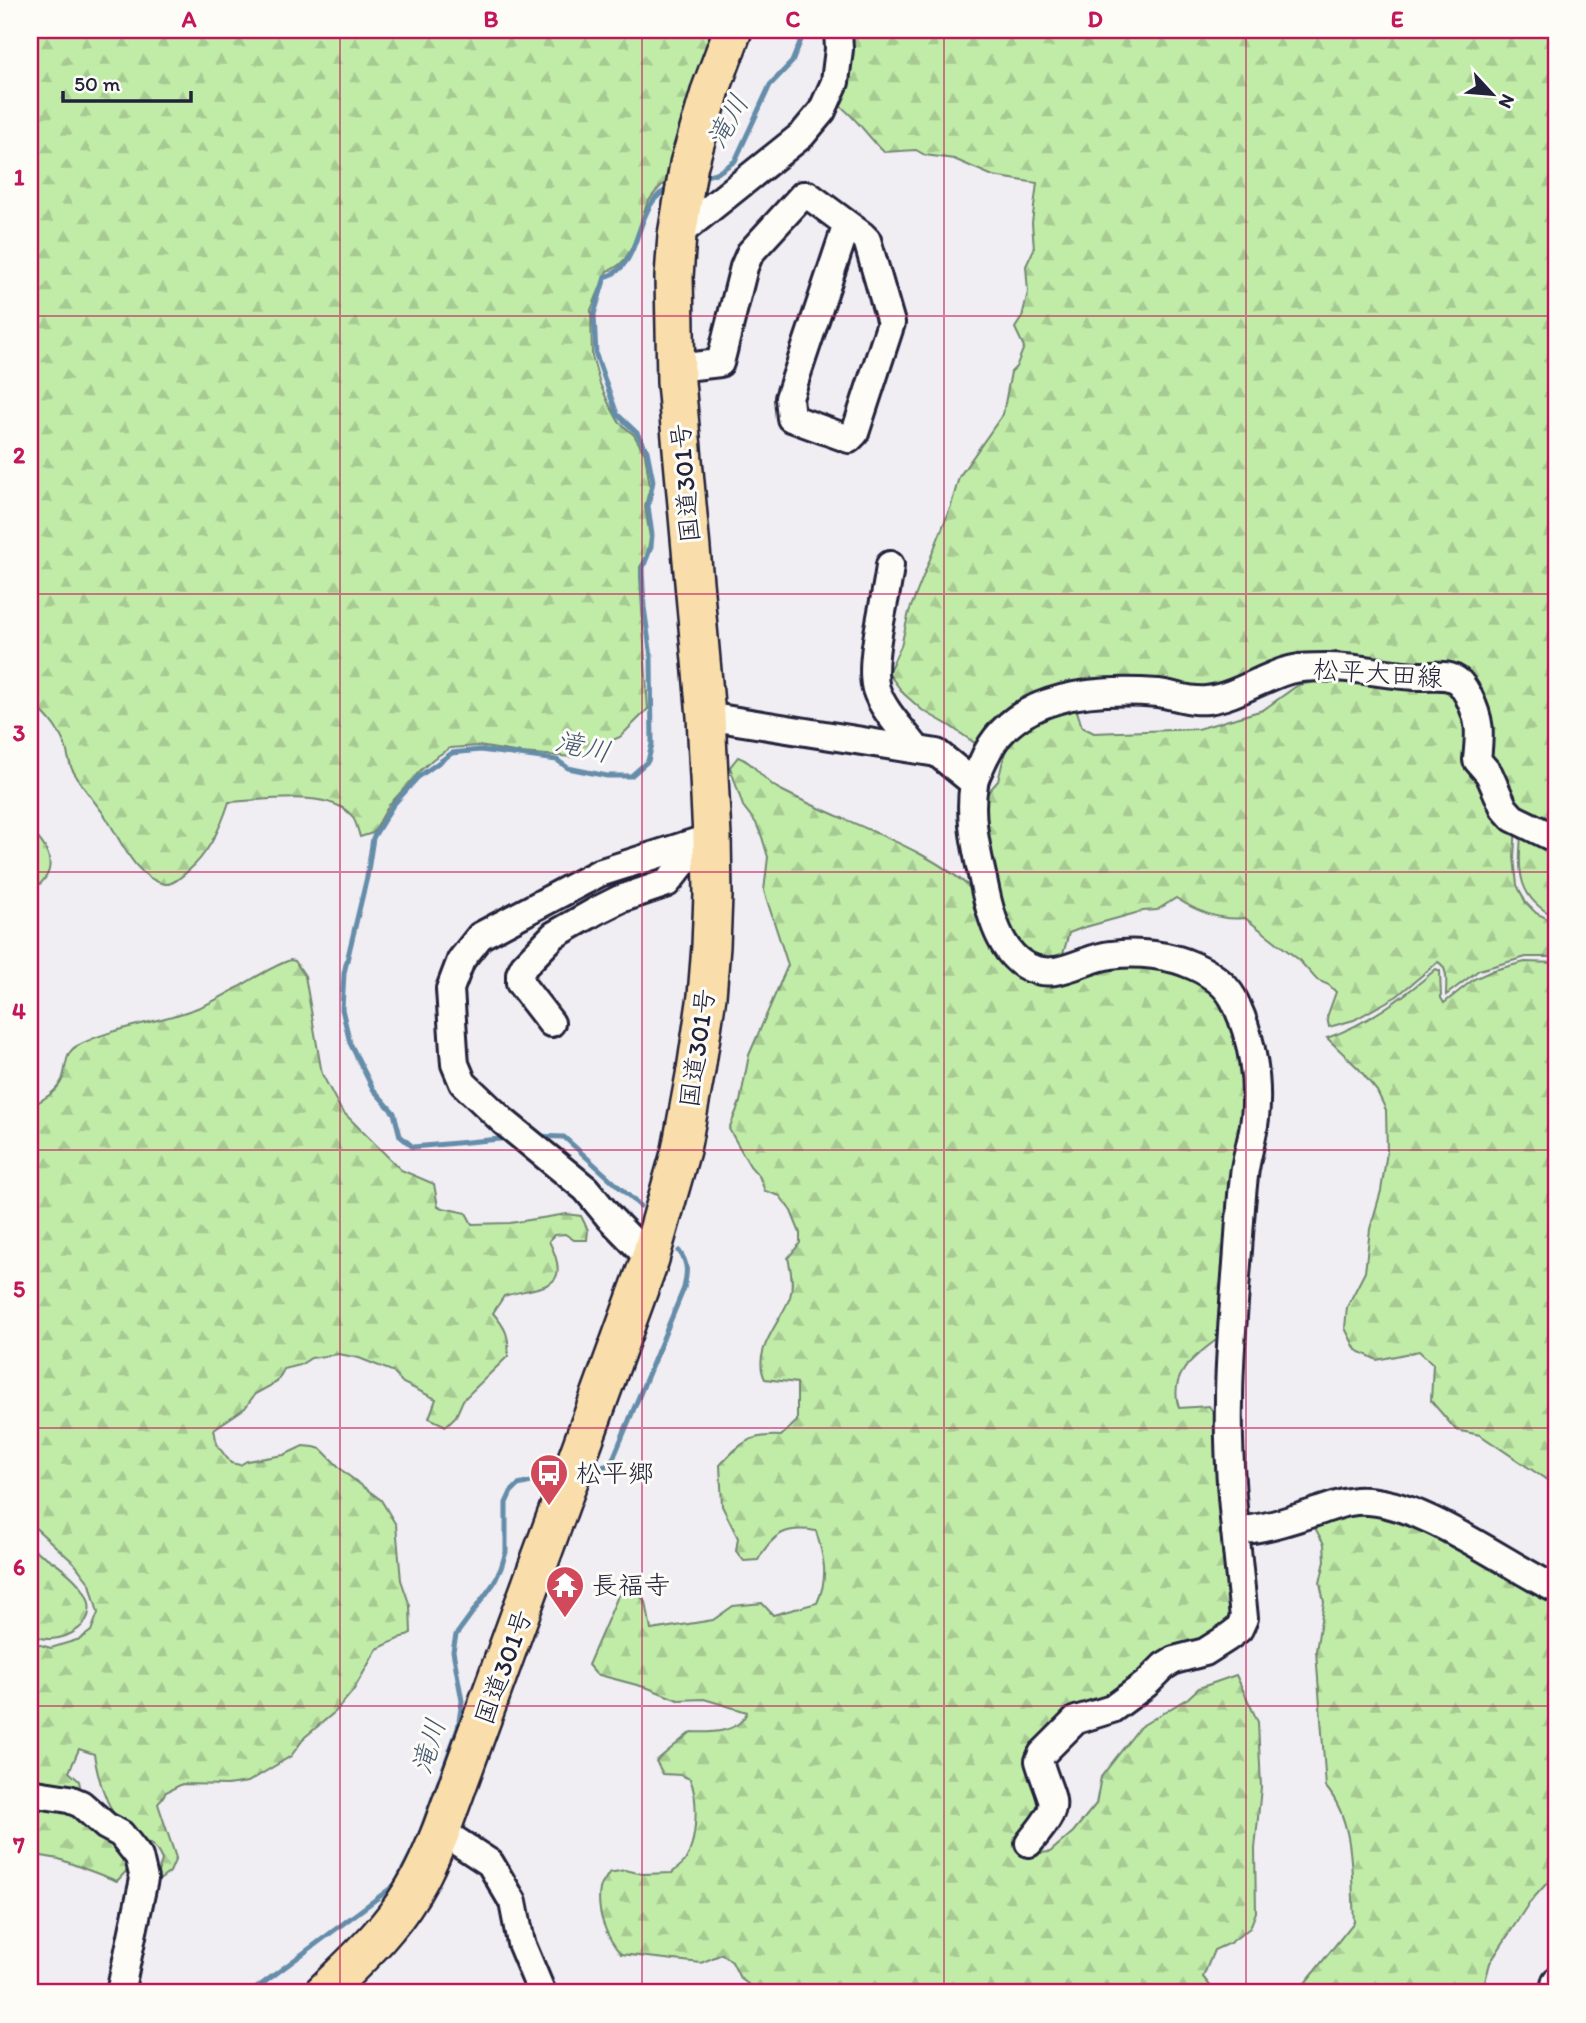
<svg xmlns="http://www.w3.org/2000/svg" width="1586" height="2023" viewBox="0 0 1586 2023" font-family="Itim,'Klee One',sans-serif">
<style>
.forest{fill:url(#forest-firs);stroke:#728772;stroke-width:2}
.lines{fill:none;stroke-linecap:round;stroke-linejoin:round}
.stream{stroke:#658da9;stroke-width:5}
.minor-casing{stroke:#22223b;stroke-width:32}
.highway-casing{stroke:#22223b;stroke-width:42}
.minor{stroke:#fdfcf7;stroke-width:26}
.highway{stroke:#f9deab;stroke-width:37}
.grid{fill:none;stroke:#c2185b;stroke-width:2;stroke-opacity:0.55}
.labels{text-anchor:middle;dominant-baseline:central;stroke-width:6;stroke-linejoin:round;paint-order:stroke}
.street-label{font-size:26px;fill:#22223b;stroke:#fdfcf7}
.poi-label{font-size:26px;fill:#22223b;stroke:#fdfcf7;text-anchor:start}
.water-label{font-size:28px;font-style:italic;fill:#435872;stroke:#fdfcf7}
.neatline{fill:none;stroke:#c2185b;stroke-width:2.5}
.grid-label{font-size:23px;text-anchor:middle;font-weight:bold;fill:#c2185b}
</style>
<defs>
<pattern id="forest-firs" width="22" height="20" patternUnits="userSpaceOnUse" patternTransform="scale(1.75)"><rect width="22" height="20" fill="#c1eca8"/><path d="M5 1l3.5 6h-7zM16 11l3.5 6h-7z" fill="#a6ca92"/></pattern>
</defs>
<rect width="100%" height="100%" fill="#f0edf3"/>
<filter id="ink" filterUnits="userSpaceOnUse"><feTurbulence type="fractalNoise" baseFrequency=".0143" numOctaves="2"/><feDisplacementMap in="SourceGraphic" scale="14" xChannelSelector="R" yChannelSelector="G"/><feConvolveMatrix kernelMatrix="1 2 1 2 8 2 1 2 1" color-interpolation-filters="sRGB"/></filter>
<g filter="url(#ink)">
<g class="forest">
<path d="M30,30h690l-47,154 -11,1c-5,5 -10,11 -14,17 -11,23 -13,62 -41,69l-16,39 1,46 8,28 9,20 10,18 15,13 11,19 5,33 -5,19 5,32 -3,17 -7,12v10l8,132 -28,28 -47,20 -52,-4 -42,-7 -29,2 -17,11 -13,12 -31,34 -16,28 -13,4c-2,-7 -4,-16 -8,-21 -22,-28 -92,-15 -123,-14 -8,25 -21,52 -41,69 -6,5 -15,14 -23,13 -32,-6 -46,-49 -62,-71 -11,-15 -22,-27 -31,-44 -4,-8 -4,-18 -8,-26 -6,-14 -20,-33 -34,-40z"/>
<path d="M843,30h713v806l-48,-27 -42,-125 -147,-23 -106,33 -122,-4 -109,58 -32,-22 -28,-16 -18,-16 -16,-21 13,-27 8,-34 42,-106 8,-29 44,-63 8,-42 5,-5 8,-20 -9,-19 7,-11 6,-25 -2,-26 8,-17 -2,-26 5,-40 -44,-7 -39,-17 -29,-4 -9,-5 -32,2c-18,-17 -27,-34 -46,-48z"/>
<path d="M1364,674l83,6 69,144 -2,33 3,28 9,18 10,10 20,10v34h-30l-47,13 -33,25c0,-11 3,-27 -8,-33l-41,34 -43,24 -25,7 -2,-10 9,-25 -7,-7 -12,-5 -19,-21 -53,-41c-25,3 -49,-7 -69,-20l-19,12 -14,1 -61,17 -13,5 -6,21 -7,3 -25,-1 -13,-8 -22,-36 -14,-113 16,-18 9,-37 17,-25 39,-13 14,5 5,16 12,6 104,-4 65,-19 35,-25 18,-3 18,1z"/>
<path d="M738,757c16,5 25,24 41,32 62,33 154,58 202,109 14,15 15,41 27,58 8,10 22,19 32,28 7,-1 15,0 22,-2 14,-2 28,-11 42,-14 38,-10 93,11 124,32l23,90 -23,241c-25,20 -62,39 -49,77l30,-2 10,14 20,199 -200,133 9,51 -23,39 14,11 11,-1 23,-20 23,-28 5,-27 39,-50 48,-29 11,-10 37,-13 22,47 3,65 -6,62 1,63 -6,16 -20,15 -16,7 -11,27 13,16h-456l-20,-15 -8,-16 -10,-8 -21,9 -80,-9c-15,-17 -25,-42 -21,-65 1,-5 6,-11 9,-16l16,-3 18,4 29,-1c4,-4 10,-8 13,-12 12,-19 14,-61 5,-82l-9,-4 -18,-1 -7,-13 35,-29c20,1 48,1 56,-20l-43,-13 -26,1 -30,-12 -52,-14 -8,-9 30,-69 15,-6 13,12 5,28 62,-10 20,-14 29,-3 11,12 44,-12c12,-26 7,-45 -1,-72 -30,-5 -43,2 -58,29l-14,1 -8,-10 2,-13 -16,-32 -2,-41c21,-22 29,-31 61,-29l16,-15v-38l-32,-4c-14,-28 16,-57 25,-82 4,-13 1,-27 -2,-39l12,-15v-10l-9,-22 -11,-15 -15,-5 -6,-15 -9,-10 -21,-37 11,-27 9,-47 39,-90 -24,-74 4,-34 -6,-20 -6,-14 -13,-17 -13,-39z"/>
<path d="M30,830c22,20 30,44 0,61z"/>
<path d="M1521,835l35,6v76c-38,-18 -38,-44 -35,-82z"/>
<path d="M290,960l5,1 10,15 17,98 19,36 60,60 33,14 4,23 28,6 6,11 38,-1 57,-9 14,2 7,14 -1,10h-13l-9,-6 -11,1 -5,6c25,50 -7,44 -45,55l-11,17c13,15 17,24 15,43l-45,44 -7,16 -10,10 -17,-8 7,-19 -33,-16 -11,-12 -33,-13 -20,-4 -28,4 -11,7 -16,4 -7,13 -22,12 -10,14 -31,21 3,16 14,18 9,2 7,-4 37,-6 19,-9 11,1 7,2 24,24 36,27 15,25 5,55 9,26 1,27 -34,16 -24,42 -17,20 -31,26 -14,19 -43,26 -21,3 -45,-1 -16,8 -8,12 18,54 -6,14 -16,12 8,-24c-6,-14 -13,-21 -29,-18 -22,-27 -34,-54 -39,-88l-15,-5 -10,23 10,9 1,5 -8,8 -42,-6v-146l21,6 29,-9 11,-8 7,-18 -8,-29 -16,-21 -44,-40v-416c12,-7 26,-14 32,-27 5,-12 2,-27 15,-34 37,-20 83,-23 123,-39 31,-12 58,-35 90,-47z"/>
<path d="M1525,962l31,1v523l-76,-51 -24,-5 -25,-29 2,-37 -14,-13 -42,9 -21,-10 -11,-22 2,-21 18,-35 5,-43 11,-38 6,-39 -1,-42 -9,-19 -18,-22 -32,-31c40,-14 77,-41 109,-69l4,2 1,27 3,5 30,-24 20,-9z"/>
<path d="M1377,1507l179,86v280l-27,30 -39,60 -8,30h-185l57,-71c-3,-45 2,-99 -28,-135l-10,-136 8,-49 -4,-19 5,-22 -1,-17 -9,-16 4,-12z"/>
<path d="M30,1548c19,10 54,32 59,55 4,22 -20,35 -38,36 -7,1 -15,-3 -21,-5z"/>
<path d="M30,1797l44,7 58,61 -15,16 -58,-22 -23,-4 -6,-13z"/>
</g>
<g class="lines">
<g class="stream">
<path d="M699,178l20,-6 16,-11 35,-76 22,-23 13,-32"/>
<path d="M534,1136l30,1 76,69"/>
<path d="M511,1138l-98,9 -13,-11 -6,-23 -21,-24 -23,-46 -8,-34 2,-36 23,-96 6,-39 20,-33 24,-27 35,-25 28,-3 77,10 11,8 39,8h24l17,-15 4,-17 -1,-87 -7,-50 -2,-37 9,-23 1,-12 -4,-29 5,-25 -6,-30 -10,-18 -20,-19 -21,-59 -2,-41 11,-37c41,-11 26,-77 68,-90"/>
<path d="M596,1468l10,-2 7,-7 71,-171c3,-15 5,-24 -5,-37"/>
<path d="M250,1993l145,-108 22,-43 41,-114 4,-27 -9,-50 3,-16 38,-52 7,-15 5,-16v-49l5,-11 7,-7 35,-8"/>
</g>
<defs>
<g id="minor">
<path d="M677,235l125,-100 20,-24 13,-29 4,-33 -1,-19"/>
<path d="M676,368l44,-5 24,-96 6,-14 53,-58h5l54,40 5,5 24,83 -36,110 -6,6 -58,-21 -2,-20 58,-174"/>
<path d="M890,565c-3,33 -22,95 -14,124 7,22 27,41 40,59"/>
<path d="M706,716l231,37 37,30"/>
<path d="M551,1023l-31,-40v-9l4,-8 30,-31 44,-25 22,-11 47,-16 17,-21v-16"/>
<path d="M650,1259l-41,-42 -23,-28 -83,-68 -40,-38 -8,-19 -1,-13 -4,-62 11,-29 19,-24 119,-63 113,-36"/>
<path d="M1235,1531c30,-2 56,-11 84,-20 12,-4 24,-9 37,-10 61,-4 146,62 200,88"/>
<path d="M30,1793l39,6 12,5 25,22 15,8 18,23 5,22 -24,114"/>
<path d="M441,1831l49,32 23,39 8,41 21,50"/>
<path d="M1029,1843c35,-42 24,-35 10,-82l3,-7 34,-34 36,-11 34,-25 18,-18 10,-6 31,-8 22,-14 12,-9 5,-11c-7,-72 -17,-144 -15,-217 0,-41 4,-83 7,-125 3,-33 4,-67 8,-100 2,-19 9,-38 11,-58 4,-37 -3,-80 -19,-114 -8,-19 -24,-30 -42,-38 -24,-11 -57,-15 -83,-11 -19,2 -37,13 -56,16 -49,6 -64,-51 -71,-87 -7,-32 -16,-68 -10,-100 1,-8 6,-16 9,-23 29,-68 111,-73 175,-68 16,2 33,9 49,7 27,-3 53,-21 79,-29 13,-4 27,-4 41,-4 31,0 61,8 92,9 13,1 29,-4 40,6 4,4 6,8 9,13 13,26 12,37 9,65l12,14 15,34 9,10 43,21"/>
<path d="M1553,1993l3,-12"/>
</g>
<path id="highway" d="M323,1993c31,-31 64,-60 87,-98 13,-20 22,-42 31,-64l209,-572 31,-109 15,-80 11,-74 4,-50 2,-51 -1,-58 -6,-121 -30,-334 -2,-105 3,-42 12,-71 22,-75 22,-59"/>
</defs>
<use href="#minor" class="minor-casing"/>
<use href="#highway" class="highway-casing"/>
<use href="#minor" class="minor"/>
<use href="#highway" class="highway"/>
</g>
</g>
<path class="grid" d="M340,30v1963M642,30v1963M944,30v1963M1246,30v1963M30,316h1526M30,594h1526M30,872h1526M30,1150h1526M30,1428h1526M30,1706h1526"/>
<defs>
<symbol id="bus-pin" viewBox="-11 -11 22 30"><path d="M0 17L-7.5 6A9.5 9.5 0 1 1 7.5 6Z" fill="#d1495b" stroke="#fdfcf7"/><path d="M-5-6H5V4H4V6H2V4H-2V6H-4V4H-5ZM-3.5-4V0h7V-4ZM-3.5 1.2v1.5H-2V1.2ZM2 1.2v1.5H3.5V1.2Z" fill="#fff"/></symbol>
<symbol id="temple-pin" viewBox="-11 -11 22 30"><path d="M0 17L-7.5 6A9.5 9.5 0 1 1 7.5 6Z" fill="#d1495b" stroke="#fdfcf7"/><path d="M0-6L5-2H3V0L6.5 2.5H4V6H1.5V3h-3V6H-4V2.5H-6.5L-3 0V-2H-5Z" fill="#fff"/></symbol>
</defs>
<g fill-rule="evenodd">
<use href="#bus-pin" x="527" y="1451" width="44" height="60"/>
<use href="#temple-pin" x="543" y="1563" width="44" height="60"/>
</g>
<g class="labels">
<g class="street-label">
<text transform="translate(685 483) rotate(-95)">国道301号</text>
<text transform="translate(1378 673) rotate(4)">松平大田線</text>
<text transform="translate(697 1048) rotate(-82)">国道301号</text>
<text transform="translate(503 1667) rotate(-70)">国道301号</text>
</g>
<g class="poi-label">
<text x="576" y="1473">松平郷</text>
<text x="592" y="1585">長福寺</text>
</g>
<g class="water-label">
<text transform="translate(727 121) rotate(-61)">滝川</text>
<text transform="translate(583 746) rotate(13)">滝川</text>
<text transform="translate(428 1746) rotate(-73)">滝川</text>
</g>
</g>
<rect width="1586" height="2023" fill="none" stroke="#fdfcf7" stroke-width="77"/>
<g transform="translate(1492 94) rotate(116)" stroke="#fdfcf7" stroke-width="5" paint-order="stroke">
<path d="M0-5L12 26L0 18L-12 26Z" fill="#22223b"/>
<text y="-10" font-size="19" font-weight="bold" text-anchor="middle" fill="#22223b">N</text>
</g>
<path d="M63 91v10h128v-10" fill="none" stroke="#22223b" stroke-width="3.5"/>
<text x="74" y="91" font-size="21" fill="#22223b" stroke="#fdfcf7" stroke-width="5" paint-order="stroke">50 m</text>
<rect x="38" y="38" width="1510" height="1946" class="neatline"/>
<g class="grid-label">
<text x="189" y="27">A</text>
<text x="491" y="27">B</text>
<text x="793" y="27">C</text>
<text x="1095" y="27">D</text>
<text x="1397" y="27">E</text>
<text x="19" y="185">1</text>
<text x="19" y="463">2</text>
<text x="19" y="741">3</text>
<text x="19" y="1019">4</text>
<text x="19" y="1297">5</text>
<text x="19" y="1575">6</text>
<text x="19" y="1853">7</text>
</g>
</svg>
